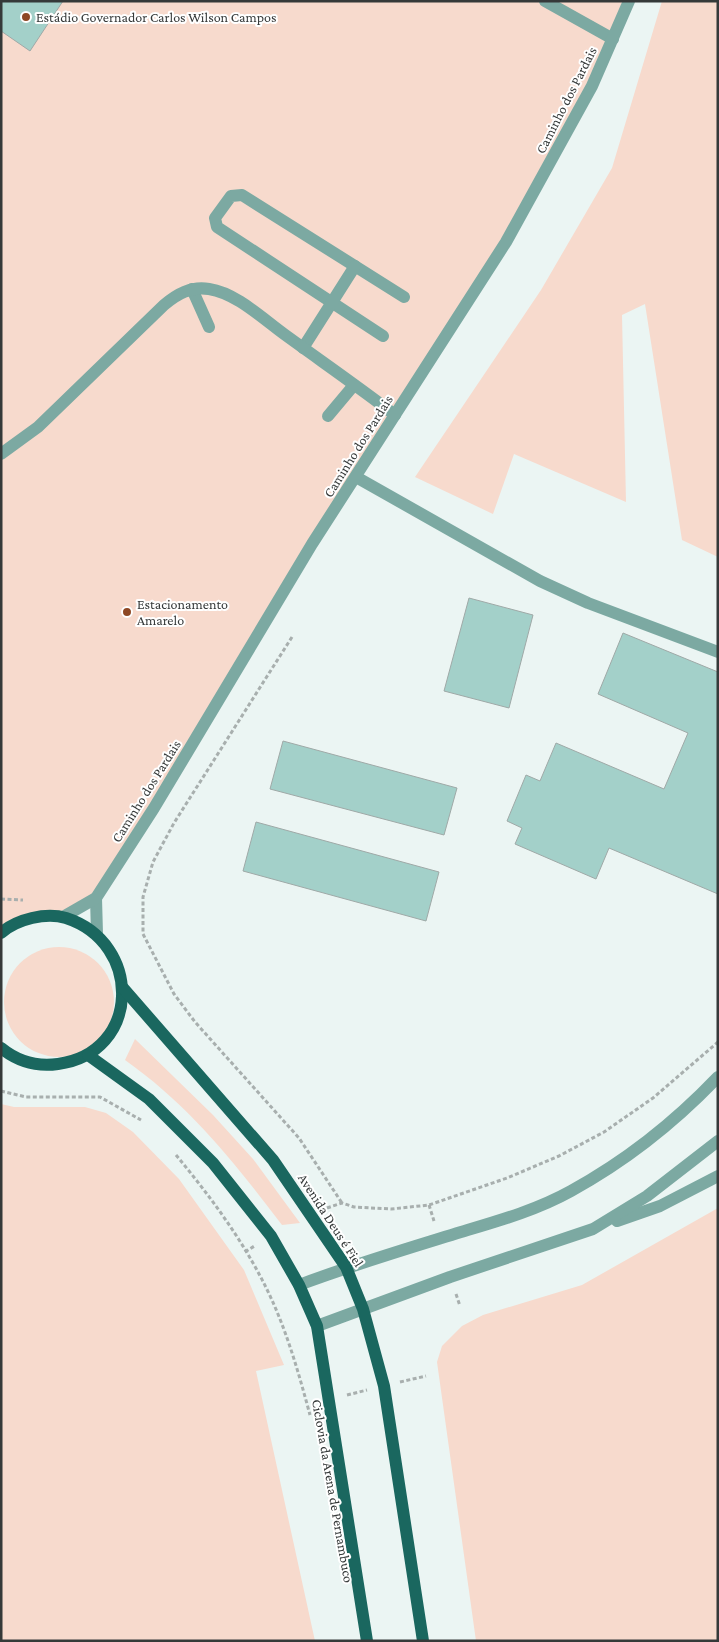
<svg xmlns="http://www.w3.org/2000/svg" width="719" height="1642" viewBox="0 0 719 1642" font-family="'Crimson Pro',serif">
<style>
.green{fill:#f7dacd}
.building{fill:#a3d0c9;stroke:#9fa9a7}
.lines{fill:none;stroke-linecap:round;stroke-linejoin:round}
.path{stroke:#a8afae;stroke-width:3;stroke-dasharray:4 2.5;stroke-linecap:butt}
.minor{stroke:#7ca9a2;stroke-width:12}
.major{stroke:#1a675f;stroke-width:12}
.poi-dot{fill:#8e4724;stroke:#fff;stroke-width:2}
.labels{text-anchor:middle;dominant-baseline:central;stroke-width:4;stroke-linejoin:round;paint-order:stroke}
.poi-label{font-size:14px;fill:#353939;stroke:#fff;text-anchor:start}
.street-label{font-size:14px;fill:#353939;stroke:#fff}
</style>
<rect width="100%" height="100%" fill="#ebf5f3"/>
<g class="green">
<path d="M1,1h628l-61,131 -472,766 -44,18 -51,9z"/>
<path d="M662,1h56v556l-36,-17 -37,-236 -23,11 4,187 -112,-48 -21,60 -78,-37 126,-187 71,-122z"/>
<circle cx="59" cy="1002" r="55"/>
<path d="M135,1039l78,76 40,44 47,64 -18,2c-48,-63 -92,-119 -157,-165z"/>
<path d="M1,1104l13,3h71l21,6 27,19 46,47 65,91 40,95 -28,6 59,270h-314z"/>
<path d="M718,1208v433h-242l-39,-279 5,-16 20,-20 21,-11 99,-30z"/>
</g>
<g class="building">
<path d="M1,1h62l-33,50 -29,-20z"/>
<path d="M469,598l64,17 -24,93 -65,-17z"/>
<path d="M623,633l95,39v222l-109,-46 -13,31 -81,-35 7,-16 -15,-7 19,-46 14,6 16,-38 108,46 24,-56 -90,-39z"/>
<path d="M283,741l174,47 -13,47 -174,-46z"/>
<path d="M256,822l183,50 -13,49 -183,-50z"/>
</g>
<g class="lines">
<g class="path">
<path d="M292,637l-118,186 -21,39 -10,35v37l31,60 21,28 104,116 43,65"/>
<path d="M1,899l22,1"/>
<path d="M1,1091l25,6h74l41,23"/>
<path d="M176,1155c38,46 75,96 99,152 15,35 25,71 35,108"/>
<path d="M429,1205l5,16"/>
<path d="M327,1208l15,-5 12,4 37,2 38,-4 78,-27 52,-22 45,-24 49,-34 65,-56"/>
<path d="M245,1252l11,-7"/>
<path d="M456,1294l4,12"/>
<path d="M400,1382l26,-6"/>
<path d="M347,1395l20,-5"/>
</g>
<g class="minor">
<path d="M545,1l68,38"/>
<path d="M192,289l17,38"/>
<path d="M383,336l-166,-109 -2,-9 16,-22 11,-1 162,102"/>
<path d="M303,348l52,-82"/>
<path d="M328,416l26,-31"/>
<path d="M1,454l37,-27 126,-122c13,-11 27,-19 45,-16 27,4 53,29 75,45 37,27 75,53 111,81"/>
<path d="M356,477l184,104 48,22 130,49"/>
<path d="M96,898l1,36"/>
<path d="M63,917l33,-19 58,-90 158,-264 194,-302 86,-156 37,-85"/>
<path d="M617,1221l43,-15 58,-30"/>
<path d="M299,1285c53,-20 107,-36 162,-53 37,-11 76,-22 110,-41 55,-30 104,-69 147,-114"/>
<path d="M317,1326l133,-49 143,-48 54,-33 71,-55"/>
</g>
<g class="major">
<path d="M1,933c16,-14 45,-21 65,-15 77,25 75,135 -8,146 -21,3 -41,-3 -57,-16"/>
<path d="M123,988l150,172 73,107 17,42 21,77 39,255"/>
<path d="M88,1055l61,44 64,64 58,73 28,49 18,41 50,315"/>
</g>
</g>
<g class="poi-dot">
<circle cx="26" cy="17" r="5"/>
<circle cx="127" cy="612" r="5"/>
</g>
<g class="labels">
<g class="poi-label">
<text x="36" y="17">Estádio Governador Carlos Wilson Campos</text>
<text x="137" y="604">Estacionamento<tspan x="137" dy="16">Amarelo</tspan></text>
</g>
<g class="street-label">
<text transform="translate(566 100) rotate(-63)">Caminho dos Pardais</text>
<text transform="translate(358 446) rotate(-58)">Caminho dos Pardais</text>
<text transform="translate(146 791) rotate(-58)">Caminho dos Pardais</text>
<text transform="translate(331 1220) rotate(57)">Avenida Deus é Fiel</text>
<text transform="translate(333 1491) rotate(80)">Ciclovia da Arena de Pernambuco</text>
</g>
</g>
<rect width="719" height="1642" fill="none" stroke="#353939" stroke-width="5"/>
</svg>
